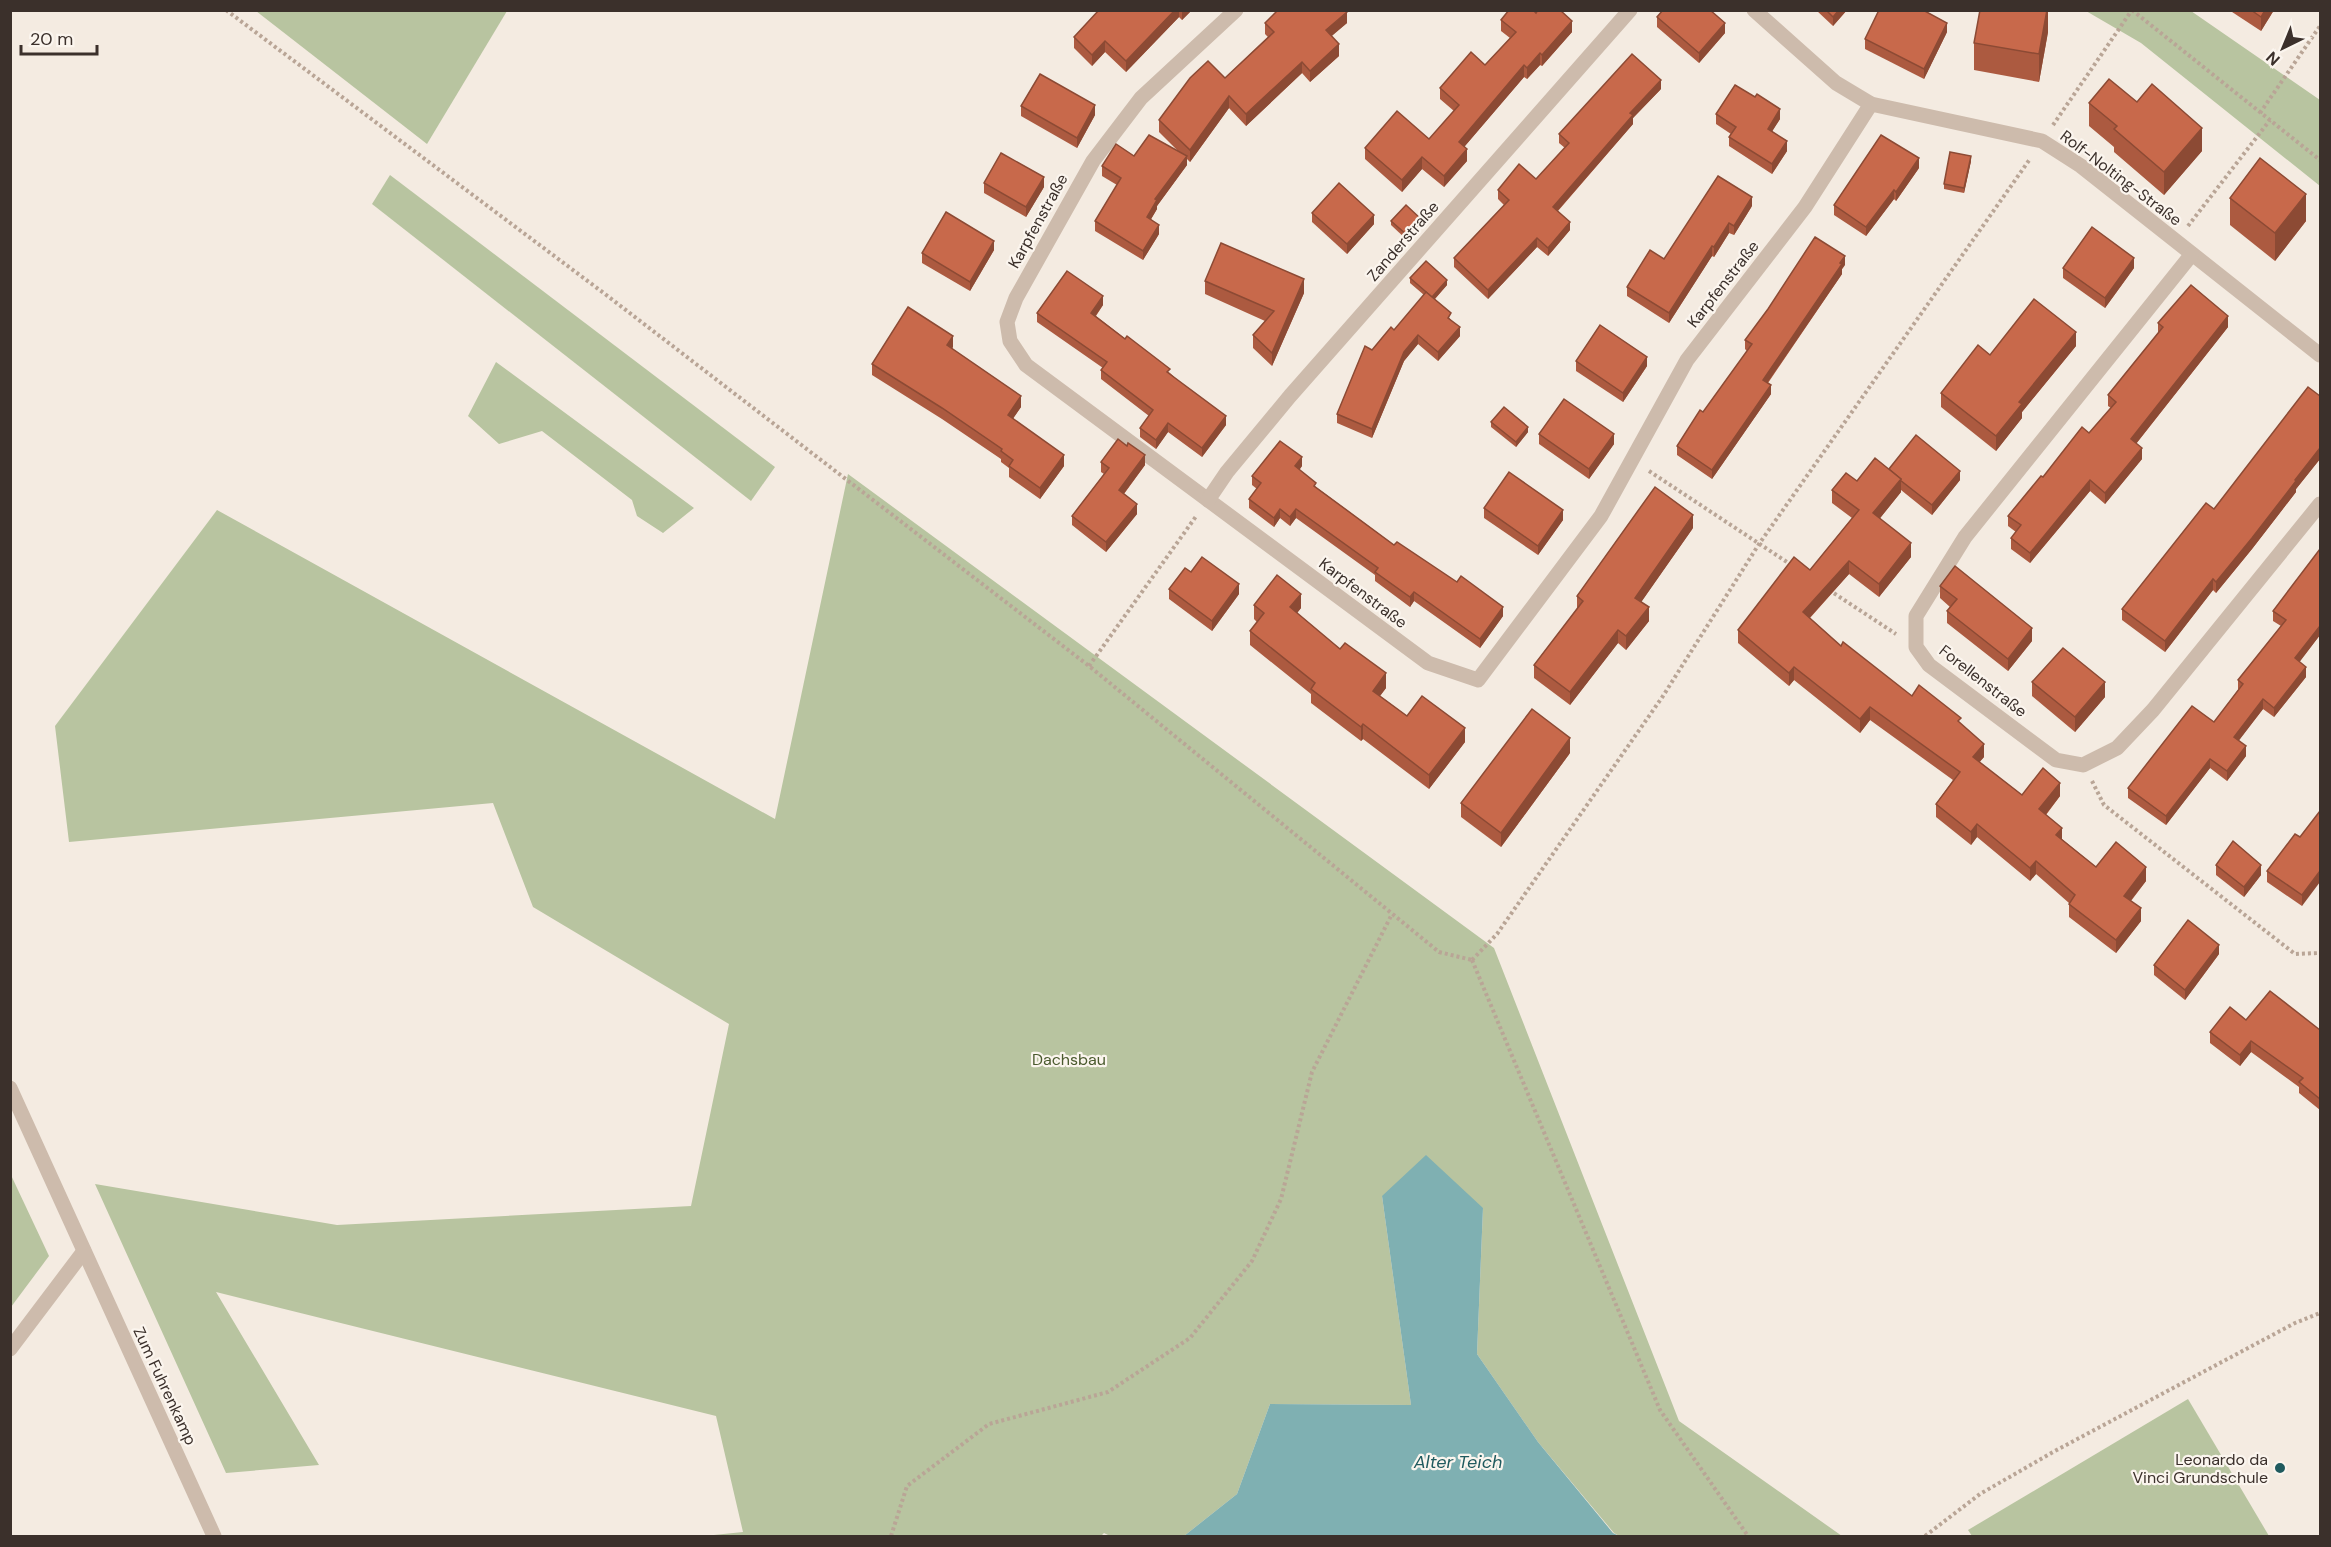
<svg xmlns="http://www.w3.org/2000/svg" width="2331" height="1547" viewBox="0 0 2331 1547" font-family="'DM Sans',sans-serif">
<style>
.green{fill:#b8c4a0}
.water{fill:#7fb0b2}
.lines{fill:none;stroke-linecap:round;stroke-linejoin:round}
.path{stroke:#b9a596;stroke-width:4;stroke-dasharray:3 3;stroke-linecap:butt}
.minor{stroke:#cdbbac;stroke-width:15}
.tertiary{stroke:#cdbbac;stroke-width:15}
.wall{fill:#ac5a40}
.shaded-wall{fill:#8c4a34}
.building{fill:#c8694b;stroke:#8c4a34;stroke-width:1.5}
.poi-dot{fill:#1f5a5e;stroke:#fbf5ee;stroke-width:2}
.labels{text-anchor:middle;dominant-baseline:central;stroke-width:4.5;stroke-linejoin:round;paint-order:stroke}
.street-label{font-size:16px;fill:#3b302b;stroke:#fbf5ee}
.park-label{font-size:16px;fill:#4a5a2e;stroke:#fbf5ee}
.poi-label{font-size:16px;fill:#3b302b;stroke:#fbf5ee;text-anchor:end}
.water-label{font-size:18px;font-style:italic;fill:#1f5a5e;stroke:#fbf5ee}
</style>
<rect width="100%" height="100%" fill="#f4ebe1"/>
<g class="green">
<path d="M256,11h251l-80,133z"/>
<path d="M2086,11h105l129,89v86l-179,-143z"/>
<path d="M390,175l385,292 -24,34 -379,-297z"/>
<path d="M496,362l198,146 -31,25 -26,-17 -5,-16 -90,-69 -43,13 -31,-28z"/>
<path d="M848,474l646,474 185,473 163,115h-223l-5,-3 -76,-91 -61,-88 6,-146 -101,-12 29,209 -141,-1 -33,90 -53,42h-74l-6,-3 -3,3h-397l39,-4 -27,-116 -500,-124 103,173 -93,8 -131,-289 242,41 354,-19 38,-182 -196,-117 -40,-104 -424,39 -14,-116 162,-216 558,309z"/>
<path d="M10,1173l39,83 -38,51h-1z"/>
<path d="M2188,1399l81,137h-297l-4,-6z"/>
</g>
<path class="water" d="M1426,1155l57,53 -6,146 61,88 75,91 6,3h-435l53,-42 33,-90 141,1 -29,-209z"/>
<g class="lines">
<g class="path">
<path d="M226,10l379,284 484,372 350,286 33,8"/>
<path d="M2132,10l188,150"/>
<path d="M2260,113l60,-87"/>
<path d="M2053,125l79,-115"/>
<path d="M2188,226l82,-106"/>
<path d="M1649,471l144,95"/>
<path d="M1829,590l67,44"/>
<path d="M1089,666l108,-151"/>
<path d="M2092,781l12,24 191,149 25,-1"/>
<path d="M1472,960l25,-26 166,-238 96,-152 271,-385"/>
<path d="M1472,960l188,450 88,126"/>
<path d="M891,1536l16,-50 82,-62 119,-32 82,-54 62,-77 29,-62 31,-127 80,-158"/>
<path d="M1925,1536l55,-42 73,-42 242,-129 25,-10"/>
</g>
<g class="minor">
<path d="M1236,10l-95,88 -48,63 -77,137 -9,24 3,19 16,24 402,298 50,17 123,-164 86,-156 118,-153 66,-103"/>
<path d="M1754,10l82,73 35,21 171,37 39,25 239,189"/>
<path d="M2192,254l-227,283 -49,79v31l13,18 127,95 27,5 34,-17 36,-38 167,-206"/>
<path d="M1208,500l19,-28 63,-76 340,-386"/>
<path d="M10,1349l74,-98"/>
</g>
<path class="tertiary" d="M10,1088l204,448"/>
</g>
<g class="wall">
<path d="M1099,10h93l-10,10 -3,-3 -53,55 -21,-20 -13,14 -18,-18v-11z"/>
<path d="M1816,10h31l-14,16z"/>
<path d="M2048,10v22l-9,50 -65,-12v-27z"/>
<path d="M2229,10h45l-13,21z"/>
<path d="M1536,13l36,19 -30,34 -2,-1 -13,14 -3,-2 -60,70 3,14 -23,26 -22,-18 -20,23 -37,-33v-11l64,-9 25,-28 -14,-12v-11l45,-23 25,-27 -9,-7v-11z"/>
<path d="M1657,17l68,16 -26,30 -42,-36z"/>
<path d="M1265,23h82l-16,13 8,20 -29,26 -8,-9 -56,53 -17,-18 -39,54 -3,-3v6l-30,41v3l-6,10 8,15 -16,26 -48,-29v-10l22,-36 -15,-9v-10l32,-10 46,-3 -21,-21v-12l66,-42 43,-41 -3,-3z"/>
<path d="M1947,32l-23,47 -59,-30v-10z"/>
<path d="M1661,89l-28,29v6l-75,87 12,19 -22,26 -11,-9 -49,52 -34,-32v-9l50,-53 -6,-6v-9l38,-11 29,-31 -6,-5v-9z"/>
<path d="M2137,102l65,49 -38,44 -50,-43v-5l-25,-21v-23z"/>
<path d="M1021,106l74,9 -18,33 -56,-32z"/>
<path d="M1716,114l64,5 -8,12 15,20 -15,23 -43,-28v-9l2,-3 -15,-10z"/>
<path d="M1971,161l-7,32 -20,-4v-5z"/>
<path d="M1919,168l-23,33 -2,-2 -28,37 -32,-21v-10z"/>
<path d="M984,183l60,4 -18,30 -42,-24z"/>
<path d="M2230,198l76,23 -31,40 -45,-36z"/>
<path d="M1752,206l-18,29 -5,-2 -15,24 -2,-1 -43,67 -42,-27v-9l37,-28z"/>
<path d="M1312,213l62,11 -27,30 -35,-32z"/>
<path d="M1391,221l30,3 -14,16 -16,-15z"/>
<path d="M994,250l-24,41 -48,-28v-10z"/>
<path d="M1845,265l-3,4v5l-74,109 3,11 -59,85 -35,-24v-9l26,-34 44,-61 -2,-2v-9z"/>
<path d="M2063,268h71l-29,40 -42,-30z"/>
<path d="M1410,278l37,7 -12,14 16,21 9,16 -22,25 -20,-17 -14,17 -32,77 -35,-15v-9l35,-64 22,-20 30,-35 -14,-12z"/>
<path d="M1205,281l99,12 -32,73 -19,-18v-13l12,-14 -60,-27z"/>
<path d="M1103,305l-7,11 74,57 56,52 -24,32 -34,-25 -12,17 -16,-12v-9l9,-12 -48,-37v-9l2,-2 -66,-46v-9z"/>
<path d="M2158,323l70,4 -92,117 6,15 -37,45 -15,-13 -60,72 -19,-14v-11l5,-6 -8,-6v-10l35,-39 46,-44 22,-25 -3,-2v-11l50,-62z"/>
<path d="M2076,346l-54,66v6l-26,33 -55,-44v-14l49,-38z"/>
<path d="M953,347l-1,1 69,59 -8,11 51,48 -24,33 -31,-22v-9l-8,-6v-3l-59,-40 -70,-44v-11z"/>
<path d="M1576,361l71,5 -24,36 -47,-31z"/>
<path d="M2320,396v63l-24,30v3l-44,57 -36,44 -3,-3 -48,62 -43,-32v-11l92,-100z"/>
<path d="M1491,422l37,10 -12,15 -25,-20z"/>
<path d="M1539,434l75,10 -25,35 -50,-35z"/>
<path d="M1101,462l44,3 -21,29 13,20 -31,38 -34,-27v-9l32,-42 -3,-2z"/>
<path d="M1302,466l-3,4 17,17 78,58 109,71 -23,32 -66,-47 -4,6 -35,-26v-6l-79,-57 -6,8 -10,-8 -6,9 -25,-19v-9l8,-10 -5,-4v-9z"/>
<path d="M1889,469l71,11 -28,35 -31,-25v2l-21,26 31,39 -32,40 -30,-23 -39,44 31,28 71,50 49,28 23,33 -5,5 43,33 38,1 -14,19 16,24 34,28 50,14 -15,20 10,20 -25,32 -47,-36v-14l-33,-29 -6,7 -53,-44 -6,8 -35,-28v-13l17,-24 -83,-60 -10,13 -66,-53 -5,6 -51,-43v-13l72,-60 42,-52 -20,-15v-13z"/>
<path d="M1484,508l79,12 -25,35 -54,-37z"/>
<path d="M1693,528l-52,74 8,19 -23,29 -8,-7 -48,62 -36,-27v-13l43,-56v-13z"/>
<path d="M2320,549v86l-21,27 7,15 -32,40 -11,-8 -25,32 8,15 -19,25 -17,-13 -44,57 -38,-27v-10l86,-66 24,-32v-10l43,-54 -8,-5v-10z"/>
<path d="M1191,572l48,22 -27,37 -43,-32v-10z"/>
<path d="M1940,586l92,55 -24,30 -61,-48v-12l3,-4 -10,-9z"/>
<path d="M1254,605l47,3 -4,5 89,75 -6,8 27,20 58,26 -36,47 -66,-50 -2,2 -50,-38v-9l-61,-49v-14l7,-9 -3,-3z"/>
<path d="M2032,682l73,15 -30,35 -43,-36z"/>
<path d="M1570,753l-69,94 -40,-30v-14z"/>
<path d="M2320,811l-18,95 -35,-24v-11l33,-34z"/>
<path d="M2216,865l45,10 -17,22 -28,-22z"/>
<path d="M2219,954l-34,46 -31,-25v-10z"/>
<path d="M2246,1020l74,10v80l-21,-17v-6l-48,-35 -11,14 -30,-23v-11z"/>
</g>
<g class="shaded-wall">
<path d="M1175,10h4v7l-53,55v-11z"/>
<path d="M1182,10h10l-10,10z"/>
<path d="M1839,10h8l-14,16v-9z"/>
<path d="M2047,10h1v22l-9,50v-28z"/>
<path d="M2265,10h9l-13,21v-14z"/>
<path d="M1347,12v11l-21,18v-11z"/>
<path d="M1572,21v11l-30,34v-11z"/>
<path d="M1725,23v10l-26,30v-10z"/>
<path d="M1947,23v9l-23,47v-10z"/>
<path d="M1105,41v11l-13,14v-11z"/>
<path d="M1339,44v12l-29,26v-11z"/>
<path d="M1540,53v12l-13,14v-11z"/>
<path d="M1302,62v11l-56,53v-12z"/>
<path d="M1524,65v12l-65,76v-11z"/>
<path d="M1661,80v9l-28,29v6l-80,92v-9l77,-94z"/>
<path d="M1229,96v12l-39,54v-12z"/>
<path d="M1095,105v10l-18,33v-10z"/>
<path d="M1780,109v10l-12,19v-9z"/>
<path d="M2202,128v23l-38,44v-23z"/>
<path d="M1787,141v10l-15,23v-10z"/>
<path d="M1467,149v12l-23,26v-11z"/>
<path d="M1187,156v9l-30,41v3l-10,17v-9l8,-18z"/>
<path d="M1971,156v5l-7,32v-5z"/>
<path d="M1422,157v12l-20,23v-12z"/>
<path d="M1919,158v10l-23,33v-9z"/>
<path d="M1044,177v10l-18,30v-10z"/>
<path d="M1894,190v9l-28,37v-9z"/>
<path d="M2306,194v27l-31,40v-28z"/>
<path d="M1752,197v9l-18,29v-9z"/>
<path d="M1374,215v9l-27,30v-10z"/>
<path d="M1421,219v5l-14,16v-5z"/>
<path d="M1570,222v8l-22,26v-8z"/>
<path d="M1729,223v10l-15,24v-10z"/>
<path d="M1159,225v9l-16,26v-9z"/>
<path d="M1537,238v9l-49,52v-9z"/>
<path d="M994,241v9l-24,41v-9z"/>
<path d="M1712,246v10l-43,67v-10z"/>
<path d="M1845,256v9l-3,4v5l-79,115v-9z"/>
<path d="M2134,258v10l-29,40v-10z"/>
<path d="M1304,279v14l-32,73v-13z"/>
<path d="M1447,280v5l-15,17v-5z"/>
<path d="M1103,296v9l-12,17v-9z"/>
<path d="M2228,316v11l-97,123v-11z"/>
<path d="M1460,327v9l-22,25v-9z"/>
<path d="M2076,332v14l-54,66v6l-26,33v-15l23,-34z"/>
<path d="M1418,335v9l-14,17 -32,77v-9l32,-77z"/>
<path d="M953,336v11l-6,9v-11z"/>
<path d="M1647,357v9l-24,36v-9z"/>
<path d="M1771,385v9l-59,85v-9z"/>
<path d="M1021,396v11l-13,19v-11z"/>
<path d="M1226,416v9l-24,32v-9z"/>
<path d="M1168,423v9l-12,17v-9z"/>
<path d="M1528,427v5l-12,15v-5z"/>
<path d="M1614,434v10l-25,35v-10z"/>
<path d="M2142,448v11l-37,45v-11z"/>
<path d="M2320,448v11l-24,30v3l-44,57 -36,44v-11z"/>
<path d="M1064,455v11l-24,33v-11z"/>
<path d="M1145,455v10l-26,35v-10z"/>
<path d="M1302,457v9l-7,10v-10z"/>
<path d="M1960,471v9l-28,35v-10z"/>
<path d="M1901,479v13l-28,35v-14z"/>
<path d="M2090,480v11l-60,72v-10z"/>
<path d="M1137,504v10l-31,38v-10z"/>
<path d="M1280,509v9l-6,9v-9z"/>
<path d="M1296,509v9l-6,8v-9z"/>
<path d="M1563,510v10l-25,35v-9z"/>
<path d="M1693,515v13l-58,83v-13z"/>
<path d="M1911,543v14l-32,40v-13z"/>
<path d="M1849,561v13l-46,51v-13z"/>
<path d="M2213,579v11l-48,62v-11z"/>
<path d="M1239,584v10l-27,37v-10z"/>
<path d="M1414,592v9l-4,6v-10z"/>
<path d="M1301,594v14l-11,14v-15z"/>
<path d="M1503,607v9l-23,32v-9z"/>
<path d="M1649,607v14l-23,29v-14z"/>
<path d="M2320,626v9l-25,33v-10z"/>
<path d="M2032,628v13l-24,30v-12z"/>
<path d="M1618,630v13l-48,62v-13z"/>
<path d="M1794,667v13l-5,6v-13z"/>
<path d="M2306,667v10l-32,40v-9z"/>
<path d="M1386,673v15l-13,17v-14z"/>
<path d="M2105,682v15l-30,35v-15z"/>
<path d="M2263,699v10l-29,38v-10z"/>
<path d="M1870,707v13l-10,13v-14z"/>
<path d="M1363,724v15l-2,2v-14z"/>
<path d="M1465,728v14l-36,47v-14z"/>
<path d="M1570,738v15l-69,94v-14z"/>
<path d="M1984,744v13l-11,13v-13z"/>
<path d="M2246,746v10l-19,25v-10z"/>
<path d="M2210,759v9l-44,57v-9z"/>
<path d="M2060,783v13l-21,27v-14z"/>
<path d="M1977,824v13l-6,8v-13z"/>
<path d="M2062,828v14l-6,-7z"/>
<path d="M2036,861v13l-6,7v-13z"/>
<path d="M2261,865v10l-17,22v-10z"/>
<path d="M2146,867v14l-22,28v-13z"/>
<path d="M2320,871v11l-18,24v-11z"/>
<path d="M2141,908v13l-25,32v-13z"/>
<path d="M2219,945v9l-34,46v-10z"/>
<path d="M2251,1041v11l-11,14v-11z"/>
</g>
<g class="building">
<path d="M1099,10h76l-49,51 -21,-20 -13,14 -18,-18z"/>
<path d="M1278,10h67l2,2 -21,18 13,14 -29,27 -8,-9 -56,52 -17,-18 -39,54 -31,-30 31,-42 18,-17 17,17 49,-46 -9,-9z"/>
<path d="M1509,10h24l3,3 2,-3h22l12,11 -30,34 -2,-2 -13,15 -3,-3 -65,77 8,7 -23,27 -22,-19 -20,23 -37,-32 32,-37 32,28 30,-34 -19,-17 31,-36 14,13 31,-33 -15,-12z"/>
<path d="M1663,10h47l15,13 -26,30 -42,-36z"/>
<path d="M1826,10h13l-6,7z"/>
<path d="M1879,10h44l24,13 -23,46 -59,-30z"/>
<path d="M1980,10h67l-8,44 -65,-11z"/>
<path d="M2251,10h14l-4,7z"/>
<path d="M1632,54l29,26 -31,33 3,2 -80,92 17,15 -22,26 -11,-10 -49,52 -34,-32 55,-58 -11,-10 21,-26 17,15 33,-36 -10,-9z"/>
<path d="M1040,74l55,31 -18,33 -56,-32z"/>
<path d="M2109,79l28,23 15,-18 50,44 -38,44 -50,-43 3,-3 -28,-23z"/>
<path d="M1735,85l20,12 2,-3 23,15 -12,20 19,12 -15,23 -43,-27 7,-10 -20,-13z"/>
<path d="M1149,135l38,21 -32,43 2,1 -10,17 12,8 -16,26 -48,-30 26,-43 -19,-12 14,-22 18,12z"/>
<path d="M1881,135l38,23 -23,34 -2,-2 -28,37 -32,-22z"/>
<path d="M1950,152l21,4 -7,32 -20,-4z"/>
<path d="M1001,153l43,24 -18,30 -42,-24z"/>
<path d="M2260,158l46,36 -31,39 -45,-35z"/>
<path d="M1718,176l34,21 -18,29 -5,-3 -15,24 -2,-1 -43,67 -42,-26 23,-37 14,9z"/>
<path d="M1339,183l35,32 -27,29 -35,-31z"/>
<path d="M1406,205l15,14 -14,16 -16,-14z"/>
<path d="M946,212l48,29 -24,41 -48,-29z"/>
<path d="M2092,227l42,31 -29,40 -42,-30z"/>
<path d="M1815,237l30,19 -5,7 2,1 -79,116 8,5 -59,85 -35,-24 23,-36 3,2 49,-68 -7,-4 23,-31z"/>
<path d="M1221,243l83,36 -32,74 -19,-18 21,-24 -69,-30z"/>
<path d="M1426,261l21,19 -15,17 -22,-19z"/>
<path d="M1067,271l36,25 -12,17 34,26 2,-3 43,33 -3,3 59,44 -24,32 -34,-25 -12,17 -16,-12 13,-18 -52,-40 6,-8 -70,-49z"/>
<path d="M2191,285l37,31 -97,123 11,9 -37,45 -15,-13 -60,73 -19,-15 10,-13 -13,-9 33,-40 2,1 39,-50 7,6 27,-31 -8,-7 55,-68 -5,-4z"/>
<path d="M1426,292l25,21 -3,5 12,9 -22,25 -20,-17 -14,17 -32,77 -35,-15 28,-68 7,4 19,-23 3,3z"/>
<path d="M2034,299l42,33 -57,70 3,2 -26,32 -55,-43 37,-48 12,10z"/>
<path d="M908,307l45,29 -6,9 74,51 -13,19 56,40 -24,33 -31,-22 4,-6 -12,-9 1,-2 -60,-41 -70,-44z"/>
<path d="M1600,325l47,32 -24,36 -47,-32z"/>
<path d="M2308,387l12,9v52l-25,32 1,1 -44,57 -36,44 -3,-3 -48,62 -43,-32 84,-106 8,6z"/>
<path d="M1564,399l50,35 -25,35 -50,-35z"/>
<path d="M1504,407l24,20 -12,15 -25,-20z"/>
<path d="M1916,435l44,36 -28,34 -32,-25 1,-1 -12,-10z"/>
<path d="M1118,439l9,7 1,-3 17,12 -26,35 18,14 -31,38 -34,-26 37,-48 -8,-6z"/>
<path d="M1280,441l22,16 -7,9 21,17 -2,3 80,59 3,-3 60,40 4,-6 42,31 -23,32 -66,-47 -4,5 -35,-25 3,-4 -82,-59 -6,8 -10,-8 -6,9 -25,-19 12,-16 -9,-7z"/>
<path d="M1875,458l26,21 -28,34 38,30 -32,41 -30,-23 -46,51 38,34 2,-4 69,54 7,-11 42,33 -3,3 26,23 -11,13 49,38 21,-27 17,15 -21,26 23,19 -6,7 40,32 20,-25 30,25 -22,29 17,12 -25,32 -47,-36 6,-9 -39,-34 -6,7 -53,-44 -6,8 -35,-28 24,-32 -90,-65 -10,12 -66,-52 -5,6 -51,-43 56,-73 16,13 49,-60 -27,-20 14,-17 11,8z"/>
<path d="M1509,472l54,38 -25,36 -54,-38z"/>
<path d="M1655,487l38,28 -58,83 14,9 -23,29 -8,-6 -48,62 -36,-27 49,-64 -6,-5z"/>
<path d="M2320,549v77l-25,32 11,9 -32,41 -11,-9 -29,38 12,9 -19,25 -17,-12 -44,57 -38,-28 64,-82 22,16 29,-38 -5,-4 48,-60 -13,-9z"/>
<path d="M1202,557l37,27 -27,37 -43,-32 16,-21 6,4z"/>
<path d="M1955,566l77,62 -24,31 -61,-48 10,-12 -17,-13z"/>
<path d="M1277,575l24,19 -11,13 50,42 5,-6 41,30 -13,18 34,25 15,-20 43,32 -36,47 -66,-51 -2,3 -50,-38 4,-6 -65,-52 14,-18 -10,-8z"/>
<path d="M2063,648l42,34 -30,35 -43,-35z"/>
<path d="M1532,709l38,29 -69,95 -40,-30z"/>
<path d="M2320,811v60l-18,24 -35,-24 28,-37 5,3z"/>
<path d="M2233,841l28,24 -17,22 -28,-22z"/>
<path d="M2188,920l31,25 -34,45 -31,-25z"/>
<path d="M2270,991l50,39v69l-21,-17 4,-4 -52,-37 -11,14 -30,-23 20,-25 16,13z"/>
</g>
<circle class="poi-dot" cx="2280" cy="1468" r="6"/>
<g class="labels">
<g class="street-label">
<text transform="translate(2121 178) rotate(37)">Rolf-Nolting-Straße</text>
<text transform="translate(1038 221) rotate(-61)">Karpfenstraße</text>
<text transform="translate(1403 241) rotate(-49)">Zanderstraße</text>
<text transform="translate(1723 284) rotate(-52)">Karpfenstraße</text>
<text transform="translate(1363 593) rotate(37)">Karpfenstraße</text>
<text transform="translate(1983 681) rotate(38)">Forellenstraße</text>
<text transform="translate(165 1386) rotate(65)">Zum Fuhrenkamp</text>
</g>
<g class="park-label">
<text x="1069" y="1059">Dachsbau</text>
</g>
<g class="poi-label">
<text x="2268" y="1459">Leonardo da<tspan x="2268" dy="18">Vinci Grundschule</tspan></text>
</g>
<g class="water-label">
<text x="1458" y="1462">Alter Teich</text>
</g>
</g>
<rect width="2331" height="1547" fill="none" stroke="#3b302b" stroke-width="24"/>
<g transform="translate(2283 48) rotate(223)" stroke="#fbf5ee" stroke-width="4.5" paint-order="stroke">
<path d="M0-4.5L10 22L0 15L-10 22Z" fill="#3b302b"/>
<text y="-9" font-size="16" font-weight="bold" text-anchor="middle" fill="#3b302b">N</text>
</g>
<path d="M21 45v9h76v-9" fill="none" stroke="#3b302b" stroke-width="3"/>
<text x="30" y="45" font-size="18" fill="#3b302b" stroke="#fbf5ee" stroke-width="4.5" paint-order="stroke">20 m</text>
</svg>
